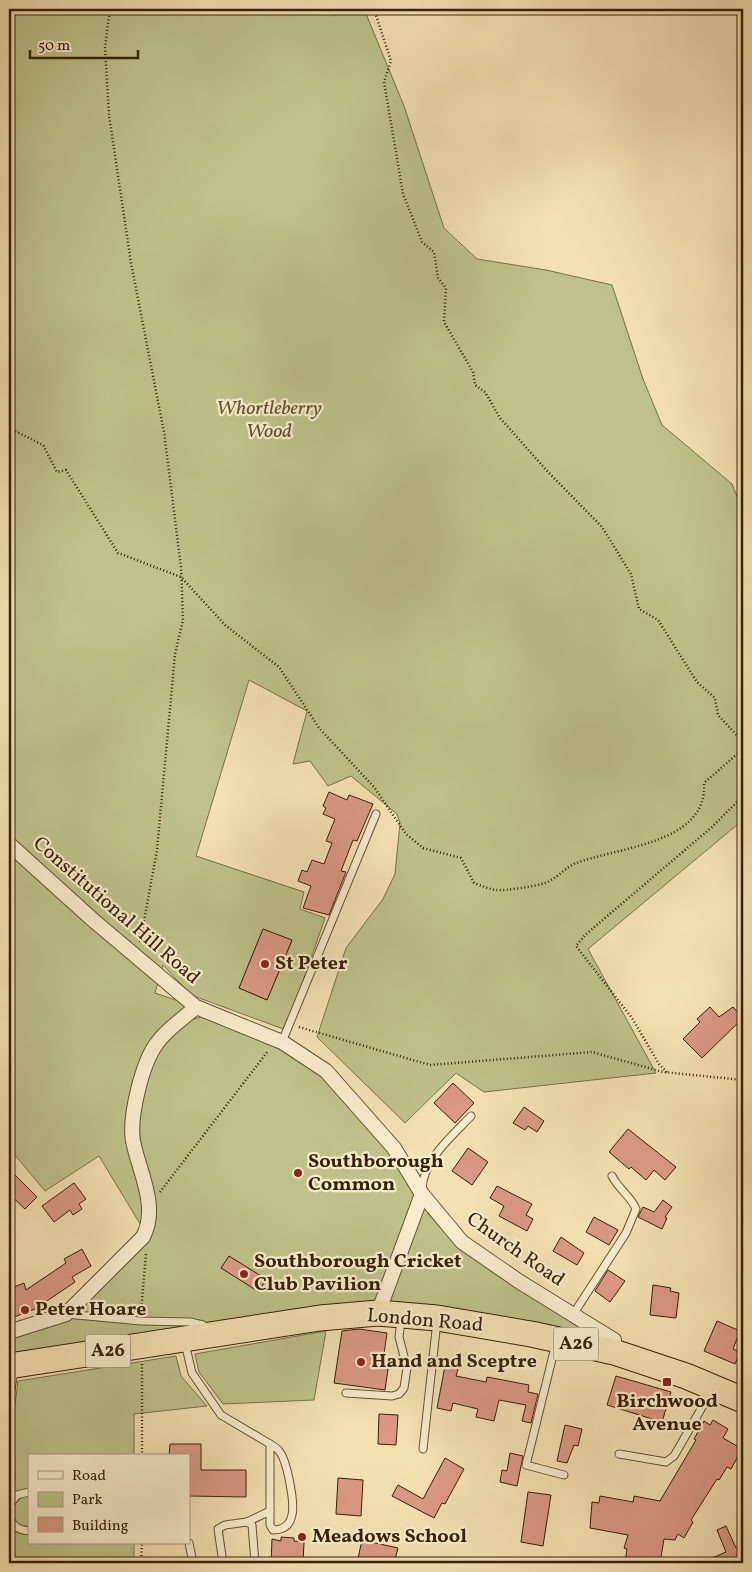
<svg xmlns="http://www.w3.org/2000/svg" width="752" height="1572" viewBox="0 0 752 1572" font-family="Vollkorn,serif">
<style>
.green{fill:#bec28a;stroke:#7a7249;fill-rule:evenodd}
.building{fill:#db9984;stroke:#372108}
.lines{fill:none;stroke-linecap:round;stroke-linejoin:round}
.lane-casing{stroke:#665132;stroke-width:9}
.street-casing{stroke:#665132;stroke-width:16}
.highway-casing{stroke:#372108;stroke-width:27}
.path{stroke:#372108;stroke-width:2.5;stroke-dasharray:1 2.5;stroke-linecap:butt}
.lane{stroke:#f8eccd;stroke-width:7}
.street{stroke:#f8eccd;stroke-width:14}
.highway{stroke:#f4e1b2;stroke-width:25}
.poi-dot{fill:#8f2418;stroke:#f8eccd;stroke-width:2}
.labels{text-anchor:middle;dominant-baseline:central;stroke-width:4.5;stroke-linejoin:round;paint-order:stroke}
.shield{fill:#f8eccd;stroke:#715e43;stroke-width:1}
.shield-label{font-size:19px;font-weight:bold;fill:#372108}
.park-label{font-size:20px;font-style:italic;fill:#60512f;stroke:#f8eccd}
.street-label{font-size:20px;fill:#372108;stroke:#f8eccd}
.poi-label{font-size:20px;font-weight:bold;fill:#372108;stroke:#f8eccd;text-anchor:start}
</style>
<rect width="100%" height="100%" fill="#f4e1b2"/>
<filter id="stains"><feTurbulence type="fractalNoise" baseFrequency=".004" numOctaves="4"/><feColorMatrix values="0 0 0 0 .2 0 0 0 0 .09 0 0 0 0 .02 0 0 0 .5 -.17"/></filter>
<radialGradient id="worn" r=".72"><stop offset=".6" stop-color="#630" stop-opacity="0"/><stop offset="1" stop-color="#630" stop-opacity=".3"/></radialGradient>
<g class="green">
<path d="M9,9h355l40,97 40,122 33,31 69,11 66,15 31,94 19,46 70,59 11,28v308l-155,129 68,124 -172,19 -28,-19 -51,50 -88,-86 29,-89 37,-49 12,-25 5,-51 -3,-9 -46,-38 -23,10 -18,-25 -17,3 14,-53 -58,-31 -53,176 108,36 -4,17 25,9 -39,112 -95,-35 -28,-30 -8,28 41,14 -39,36 -20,44 -4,54 17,64 -5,27 -46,-76 -54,35 -36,-43zM263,929l29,12 -25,59 -28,-12z"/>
<path d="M202,1017l72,26 41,24 69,76 45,72 27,28 146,97 -212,-37 -381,53v-18l55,-18 84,-87 4,-36 -12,-58 -1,-34 2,-16 24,-51 20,-17z"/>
<path d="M326,1331l-12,69 -91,4 -24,-32 -4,-18z"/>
<path d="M176,1356l5,20 26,30 -73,8v42h-105v87h105v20h-125v-75l6,-8 -1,-68 4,-31z"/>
</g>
<g class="building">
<path d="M329,792l18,8 2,-5 24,9 -16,37 -4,-1 -12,31 5,1 -17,43 -26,-7 8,-22 -13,-5 4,-11 5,2 5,-12 12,4 8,-21 -6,-2 9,-22 -12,-5 3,-6 -3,-2z"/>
<path d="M263,929l29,11 -25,60 -28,-12z"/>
<path d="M710,1007l9,10 14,-10 10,11 -41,40 -19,-19 17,-17 -3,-3z"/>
<path d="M453,1083l21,20 -19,20 -21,-20z"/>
<path d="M524,1107l20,14 -7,11 -9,-6 -3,4 -12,-7z"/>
<path d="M628,1129l48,38 -11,13 -11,-10 -8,10 -15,-13 -2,2 -20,-17z"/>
<path d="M468,1148l20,14 -16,23 -20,-14z"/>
<path d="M9,1169l28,28 -12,12 -16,-15z"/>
<path d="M74,1183l12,16 -7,5 3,5 -9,6 -3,-5 -16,12 -12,-16z"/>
<path d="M497,1186l35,18 -6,11 7,4 -6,12 -28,-15 5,-10 -14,-8z"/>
<path d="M663,1200l9,7 -7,10 2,1 -5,11 -24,-12 5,-10 11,5z"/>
<path d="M594,1217l24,13 -9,15 -23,-13z"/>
<path d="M561,1237l23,16 -7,12 -24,-14z"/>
<path d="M82,1249l9,17 -19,11 3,5 -40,27 -26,10v-30l15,-6 2,7 40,-27 -2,-4z"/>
<path d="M229,1256l37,23 -7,13 -38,-24z"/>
<path d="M608,1270l17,11 -15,21 -15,-11z"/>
<path d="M653,1285l18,3 -1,3 9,2 -3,25 -26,-3z"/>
<path d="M717,1321l23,10 -7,18 7,3 -5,12 -31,-13z"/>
<path d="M359,1329l28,4 -5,35 6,1 -3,21 -51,-7 8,-52z"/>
<path d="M445,1366l13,3 -2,7 30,6 1,-5 42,8 -1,7 10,2 -7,29 -9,-2 4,-16 -27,-5 -5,21 -18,-4 2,-8 -25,-6 -2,8 -14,-3z"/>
<path d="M616,1376l55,16 -9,30 -55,-17z"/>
<path d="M379,1414l19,1 -2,30 -18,-1z"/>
<path d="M713,1420l15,9 -5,9 19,11 -11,20 -4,-2 -8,13 -2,-1 -26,41 2,2 -9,16 -6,-4 -3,6 -11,-1 -4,24h-35l2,-14 -3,-1 4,-13 -38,-7 2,-26 7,1 1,-7 33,6 1,-6 26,5 36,-61 -2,-1 10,-18 6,4z"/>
<path d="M565,1425l17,4 -4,17 -4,-1 -7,18 -10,-2z"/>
<path d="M170,1444h31v26h45v27l-57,-1v-40h-20z"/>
<path d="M510,1453l13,3 -6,30 -17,-4 2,-12 5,1z"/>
<path d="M445,1458l19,11 -19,35 -3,-1 -8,15 -42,-22 6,-11 25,14z"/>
<path d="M338,1478l25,2 -2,36 -25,-2z"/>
<path d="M528,1492l23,3 -8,51 -22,-4z"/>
<path d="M726,1526l10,22 7,-4v19h-42l25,-11 -9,-22z"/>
<path d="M281,1537l13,1v3l10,1 -1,21h-32l1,-24 9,2z"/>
<path d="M362,1540l36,8 -4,15h-37z"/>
</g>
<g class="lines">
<defs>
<g id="lane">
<path d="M282,1042l94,-228"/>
<path d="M422,1189c1,-29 31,-54 49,-73"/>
<path d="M574,1313l52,-80 10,-24c-5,-13 -17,-19 -24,-33"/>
<path d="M66,1314l75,7 49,1 13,3 2,3"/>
<path d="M185,1343l7,30 29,42 49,29v67l-23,11 -22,3 -7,4 5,34"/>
<path d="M556,1343l-30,122 38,10"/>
<path d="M346,1393l46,3 7,-2 5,-6 3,-20 -8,-31 2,-17"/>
<path d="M9,1402l5,-31"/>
<path d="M270,1444c3,2 7,4 9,7 8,9 16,52 13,64 -2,11 -9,15 -19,15l-3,-5v-14"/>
<path d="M423,1449l14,-128"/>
<path d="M619,1454l47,8 8,-6 38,-66"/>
<path d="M9,1506l8,-11 12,-3"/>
<path d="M9,1515c3,11 9,15 20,16"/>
<path d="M247,1522l5,3 3,38"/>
<path d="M189,1543l4,20"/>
</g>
<g id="street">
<path d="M9,844l84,76 103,87 86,35 44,29 68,77 28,46 40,48 58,40 94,58v12"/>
<path d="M378,1313l44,-119"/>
<path d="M9,1332l57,-18 77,-77c16,-31 -4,-65 -10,-96 -4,-24 9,-78 24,-98 10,-14 27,-25 39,-36"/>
</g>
<path id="highway" d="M9,1366l311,-48 58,-5 59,5 94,16 83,18 72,24 57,24"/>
</defs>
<use href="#lane" class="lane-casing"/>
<use href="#street" class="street-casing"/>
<use href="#highway" class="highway-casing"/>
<g class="path">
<path d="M110,9l-5,38 4,68 22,148 33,169 17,135 2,53 -8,34 -18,196 -17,93"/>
<path d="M332,9l2,7"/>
<path d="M374,9l17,52 -7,21 19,112 19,48 12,10 4,26 8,10 -2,34 29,50 2,13 10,7 15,26 48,54 54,55 29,47 8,35 19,11 39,62 18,16 3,17 25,27"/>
<path d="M9,428l34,17 14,27 9,-2 52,83 63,24 44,48 54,42 40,61 55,59 32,47 17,14 38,10 13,25c8,3 15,6 22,7 9,1 41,-4 49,-7 11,-4 19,-14 29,-19 41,-17 134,-19 130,-81l39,-34"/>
<path d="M299,1027l131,38 162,-13 71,20 80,8"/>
<path d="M667,1072l-8,-8 -27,-46 -56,-72 9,-11 127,-108 31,-31"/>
<path d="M160,1192l108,-141"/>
<path d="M141,1311l5,-57"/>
<path d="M142,1364v92"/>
<path d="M141,1563l1,-20"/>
</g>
<use href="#lane" class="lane"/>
<use href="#street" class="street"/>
<use href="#highway" class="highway"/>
</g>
<g class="poi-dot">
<circle cx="265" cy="964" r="5"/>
<circle cx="298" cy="1173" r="5"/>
<circle cx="244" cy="1274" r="5"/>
<circle cx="25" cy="1310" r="5"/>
<circle cx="361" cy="1362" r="5"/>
<rect x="662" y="1377" width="10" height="10" rx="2.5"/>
<circle cx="302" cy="1537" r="5"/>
</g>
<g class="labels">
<g class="shield">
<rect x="553.5" y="1327.5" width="45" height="33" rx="4"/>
<rect x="85.5" y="1334.5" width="45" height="33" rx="4"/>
</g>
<g class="shield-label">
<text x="576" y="1344">A26</text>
<text x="108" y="1351">A26</text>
</g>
<g class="park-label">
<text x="269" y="409">Whortleberry<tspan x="269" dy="23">Wood</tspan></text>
</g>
<g class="street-label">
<text transform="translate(116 911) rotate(41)">Constitutional Hill Road</text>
<text transform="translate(515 1250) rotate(35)">Church Road</text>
<text transform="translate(425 1321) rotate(5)">London Road</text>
</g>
<g class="poi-label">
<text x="275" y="964">St Peter</text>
<text x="308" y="1162">Southborough<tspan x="308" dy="23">Common</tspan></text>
<text x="254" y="1262">Southborough Cricket<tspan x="254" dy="23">Club Pavilion</tspan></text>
<text x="35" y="1310">Peter Hoare</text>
<text x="371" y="1362">Hand and Sceptre</text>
<text x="667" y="1402" text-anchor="middle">Birchwood<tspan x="667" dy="23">Avenue</tspan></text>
<text x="312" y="1537">Meadows School</text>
</g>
</g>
<rect width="752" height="1572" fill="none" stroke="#f4e1b2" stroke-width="30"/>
<rect x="10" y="10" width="732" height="1552" fill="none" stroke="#372108" stroke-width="2.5"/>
<rect x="15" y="15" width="722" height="1542" fill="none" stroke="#372108"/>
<rect x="28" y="1454" width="162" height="90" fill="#f8eccd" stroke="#ab9b7e"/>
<rect x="38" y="1471" width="25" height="8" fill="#f8eccd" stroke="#ab9b7e"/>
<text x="72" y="1480" font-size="15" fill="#372108">Road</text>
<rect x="38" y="1492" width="25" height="15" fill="#bec28a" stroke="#ab9b7e"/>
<text x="72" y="1504" font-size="15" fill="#372108">Park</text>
<rect x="38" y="1517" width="25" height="15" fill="#db9984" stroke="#ab9b7e"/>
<text x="72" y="1530" font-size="15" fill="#372108">Building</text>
<path d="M30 50v8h108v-8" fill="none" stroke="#372108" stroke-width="2.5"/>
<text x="38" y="50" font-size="15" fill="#372108" stroke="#f8eccd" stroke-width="4" paint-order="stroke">50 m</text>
<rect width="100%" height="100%" filter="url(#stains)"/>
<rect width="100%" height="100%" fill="url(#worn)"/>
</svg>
